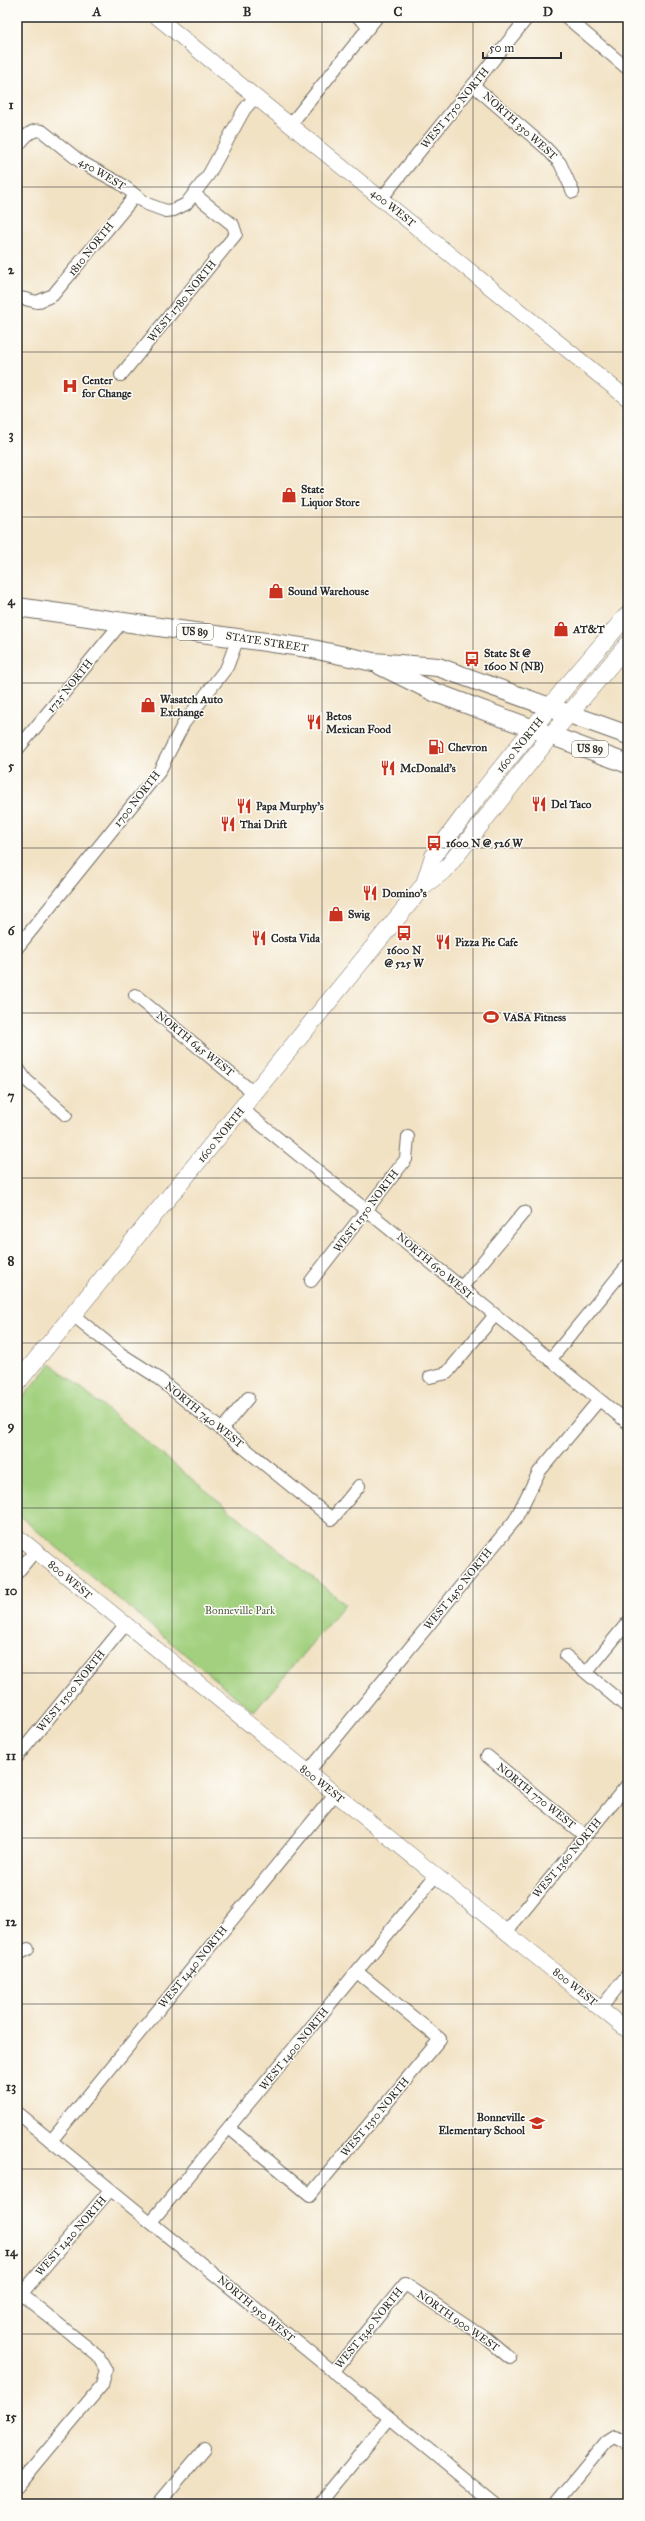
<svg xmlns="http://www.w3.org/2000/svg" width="645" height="2521" viewBox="0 0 645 2521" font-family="'IM FELL Great Primer',serif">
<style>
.green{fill:#a2d07e;stroke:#667e54}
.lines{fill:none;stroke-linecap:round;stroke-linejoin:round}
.minor-casing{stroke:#716b61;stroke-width:14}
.tertiary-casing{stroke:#716b61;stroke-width:16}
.secondary-casing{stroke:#716b61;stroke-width:18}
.primary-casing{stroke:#716b61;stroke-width:20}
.minor{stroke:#fff;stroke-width:12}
.tertiary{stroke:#fff;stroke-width:15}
.secondary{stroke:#fff;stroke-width:17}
.primary{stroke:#fff;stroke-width:18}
.grid{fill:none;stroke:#2b2b2b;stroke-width:1;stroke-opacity:0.55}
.labels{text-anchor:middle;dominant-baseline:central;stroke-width:3;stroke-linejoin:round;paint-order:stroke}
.shield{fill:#fdfcf7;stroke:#6a6a68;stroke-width:1}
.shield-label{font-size:10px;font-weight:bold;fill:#2b2b2b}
.street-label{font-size:11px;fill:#2b2b2b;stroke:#fdfcf7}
.poi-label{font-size:11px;font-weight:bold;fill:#2b2b2b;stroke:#fdfcf7;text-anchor:start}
.park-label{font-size:11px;fill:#4f5d44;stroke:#fdfcf7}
.neatline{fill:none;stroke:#2b2b2b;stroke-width:1.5}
.grid-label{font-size:13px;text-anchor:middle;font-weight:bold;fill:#2b2b2b}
</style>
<rect width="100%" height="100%" fill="#fdfcf7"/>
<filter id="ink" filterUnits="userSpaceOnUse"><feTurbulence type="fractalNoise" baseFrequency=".025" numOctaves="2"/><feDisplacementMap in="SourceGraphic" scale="8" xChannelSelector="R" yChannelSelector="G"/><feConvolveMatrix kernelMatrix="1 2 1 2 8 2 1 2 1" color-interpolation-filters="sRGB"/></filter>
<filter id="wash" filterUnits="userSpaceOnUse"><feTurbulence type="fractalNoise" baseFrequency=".012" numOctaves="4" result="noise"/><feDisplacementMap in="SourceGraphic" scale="16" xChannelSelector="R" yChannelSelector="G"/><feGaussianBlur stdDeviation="0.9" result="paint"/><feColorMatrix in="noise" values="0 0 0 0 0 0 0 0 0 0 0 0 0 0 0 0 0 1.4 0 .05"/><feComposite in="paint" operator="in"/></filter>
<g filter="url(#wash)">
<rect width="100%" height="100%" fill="#f2e2c4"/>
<path class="green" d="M51,1364l294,240 -91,108 -237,-198v-110z"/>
</g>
<g filter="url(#ink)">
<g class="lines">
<defs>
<g id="minor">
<path d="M358,17l11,9"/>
<path d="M566,17l62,52"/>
<path d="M473,85l73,63 14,15 13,29"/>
<path d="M290,125l87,-108"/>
<path d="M17,147c7,-8 13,-19 25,-16l39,31 40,22 26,20 19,7 8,-1 12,-6 23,-30 35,-64 11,-13"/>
<path d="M381,199l147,-182"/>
<path d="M17,297l20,5 16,-7 82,-99"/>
<path d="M121,375l115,-141 -3,-9 -39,-31"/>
<path d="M17,750l105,-128"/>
<path d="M17,948l142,-176 25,-49 43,-56 11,-29"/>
<path d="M135,995l120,99"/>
<path d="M17,1067l9,13 40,35"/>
<path d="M242,1109l386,314"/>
<path d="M311,1281l95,-122 2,-22"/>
<path d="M461,1288l63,-76"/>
<path d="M73,1315l48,39 33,21 178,144 27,-33"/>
<path d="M550,1360l78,-95"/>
<path d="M430,1377l17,-4 48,-58"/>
<path d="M222,1429l26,-31"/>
<path d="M17,1573l18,-22"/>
<path d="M566,1656l62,52"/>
<path d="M587,1672l41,-50"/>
<path d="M487,1756l98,80"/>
<path d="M17,1757l108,-132"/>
<path d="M308,1772l207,-252 24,-48 60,-72"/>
<path d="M507,1931l121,-147"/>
<path d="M17,1955l11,-6"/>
<path d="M601,2008l27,-34"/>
<path d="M17,2113l478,391"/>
<path d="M229,2128l81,67 130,-156 -83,-67"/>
<path d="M51,2141l284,-347"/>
<path d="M151,2222l285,-347"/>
<path d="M17,2299l93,-109"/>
<path d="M333,2372l72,-88 81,54 24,20"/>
<path d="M17,2487l85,-102 4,-15 -8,-14 -77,-62"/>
<path d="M158,2504l47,-56"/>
<path d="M319,2504l70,-85"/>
<path d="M555,2504l51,-62 8,-5 14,6"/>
</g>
<g id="tertiary">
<path d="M157,17l471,382"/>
<path d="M17,1536l611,495"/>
</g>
<g id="secondary">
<path d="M424,885l9,-28 41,-55 91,-114 63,-74"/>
<path d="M17,1383l407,-498 21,-15 107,-136 76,-90"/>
</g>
<g id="primary">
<path d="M17,607l291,41 65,14 65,5 190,68"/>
<path d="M381,666l53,26 194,72"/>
</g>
</defs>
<use href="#minor" class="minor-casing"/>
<use href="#tertiary" class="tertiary-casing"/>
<use href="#secondary" class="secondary-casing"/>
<use href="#primary" class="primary-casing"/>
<use href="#minor" class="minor"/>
<use href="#tertiary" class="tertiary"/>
<use href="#secondary" class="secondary"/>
<use href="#primary" class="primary"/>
</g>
</g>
<path class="grid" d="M172,17v2487M322,17v2487M473,17v2487M17,187h611M17,352h611M17,517h611M17,683h611M17,848h611M17,1013h611M17,1178h611M17,1343h611M17,1508h611M17,1673h611M17,1838h611M17,2004h611M17,2169h611M17,2334h611"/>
<defs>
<symbol id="hospital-bare" viewBox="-9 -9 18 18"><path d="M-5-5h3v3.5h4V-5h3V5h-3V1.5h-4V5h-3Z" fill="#c8321e" stroke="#fdfcf7" stroke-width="2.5" paint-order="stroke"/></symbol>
<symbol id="shop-bare" viewBox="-9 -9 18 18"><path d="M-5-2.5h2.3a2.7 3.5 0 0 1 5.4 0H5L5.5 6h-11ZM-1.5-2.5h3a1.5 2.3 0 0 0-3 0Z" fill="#c8321e" stroke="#fdfcf7" stroke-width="2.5" paint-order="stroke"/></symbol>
<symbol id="bus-bare" viewBox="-9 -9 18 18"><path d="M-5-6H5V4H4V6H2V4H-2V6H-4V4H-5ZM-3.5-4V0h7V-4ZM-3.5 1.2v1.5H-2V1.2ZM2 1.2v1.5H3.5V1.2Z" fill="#c8321e" stroke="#fdfcf7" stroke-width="2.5" paint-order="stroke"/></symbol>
<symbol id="restaurant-bare" viewBox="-9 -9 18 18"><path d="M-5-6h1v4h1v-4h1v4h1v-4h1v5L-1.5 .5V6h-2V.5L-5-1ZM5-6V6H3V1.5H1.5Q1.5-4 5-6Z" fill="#c8321e" stroke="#fdfcf7" stroke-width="2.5" paint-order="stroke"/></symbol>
<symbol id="fuel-bare" viewBox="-9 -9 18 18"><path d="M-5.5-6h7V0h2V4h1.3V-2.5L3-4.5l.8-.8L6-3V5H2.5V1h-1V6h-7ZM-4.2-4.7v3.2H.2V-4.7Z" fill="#c8321e" stroke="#fdfcf7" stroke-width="2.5" paint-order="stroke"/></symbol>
<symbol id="stadium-bare" viewBox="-9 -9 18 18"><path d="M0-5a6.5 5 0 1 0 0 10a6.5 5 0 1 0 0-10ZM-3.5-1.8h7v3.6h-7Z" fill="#c8321e" stroke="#fdfcf7" stroke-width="2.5" paint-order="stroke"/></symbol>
<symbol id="school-bare" viewBox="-9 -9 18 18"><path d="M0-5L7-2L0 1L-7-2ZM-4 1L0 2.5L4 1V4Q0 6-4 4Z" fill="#c8321e" stroke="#fdfcf7" stroke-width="2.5" paint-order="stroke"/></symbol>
</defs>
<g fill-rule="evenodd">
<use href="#hospital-bare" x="59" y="375" width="22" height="22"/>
<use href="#shop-bare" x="278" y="484" width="22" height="22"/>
<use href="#shop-bare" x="265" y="580" width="22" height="22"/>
<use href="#shop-bare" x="550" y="618" width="22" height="22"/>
<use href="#bus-bare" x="461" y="648" width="22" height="22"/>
<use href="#shop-bare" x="137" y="694" width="22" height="22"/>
<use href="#restaurant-bare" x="303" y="711" width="22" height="22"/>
<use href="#fuel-bare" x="425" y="736" width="22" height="22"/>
<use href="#restaurant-bare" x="377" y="757" width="22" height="22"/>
<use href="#restaurant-bare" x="528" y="793" width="22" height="22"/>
<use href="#restaurant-bare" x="233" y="795" width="22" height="22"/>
<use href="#restaurant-bare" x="217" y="813" width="22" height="22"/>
<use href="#bus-bare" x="423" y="832" width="22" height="22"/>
<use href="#restaurant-bare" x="359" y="882" width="22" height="22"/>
<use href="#shop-bare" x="325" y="903" width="22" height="22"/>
<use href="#bus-bare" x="393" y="922" width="22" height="22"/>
<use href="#restaurant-bare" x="248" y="927" width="22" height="22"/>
<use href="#restaurant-bare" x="432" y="931" width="22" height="22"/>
<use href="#stadium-bare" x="480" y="1006" width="22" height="22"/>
<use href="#school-bare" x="526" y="2112" width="22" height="22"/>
</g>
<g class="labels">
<g class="shield">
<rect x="177" y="624" width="36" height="16" rx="3"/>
<rect x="572" y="741" width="36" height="16" rx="3"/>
</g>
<g class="shield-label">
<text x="195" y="632">US 89</text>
<text x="590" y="749">US 89</text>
</g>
<g class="street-label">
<text transform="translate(455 108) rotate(-51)">WEST 1750 NORTH</text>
<text transform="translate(520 126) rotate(42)">NORTH 350 WEST</text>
<text transform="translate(102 174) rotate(31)">450 WEST</text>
<text transform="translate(393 208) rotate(39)">400 WEST</text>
<text transform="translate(91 249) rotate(-51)">1810 NORTH</text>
<text transform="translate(182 301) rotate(-51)">WEST 1780 NORTH</text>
<text transform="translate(267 642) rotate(9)">STATE STREET</text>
<text transform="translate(70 686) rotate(-51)">1725 NORTH</text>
<text transform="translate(520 745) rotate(-51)">1600 NORTH</text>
<text transform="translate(137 799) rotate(-52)">1700 NORTH</text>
<text transform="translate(195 1044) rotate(39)">NORTH 645 WEST</text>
<text transform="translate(221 1135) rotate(-51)">1600 NORTH</text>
<text transform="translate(366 1211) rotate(-53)">WEST 1550 NORTH</text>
<text transform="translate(435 1266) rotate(40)">NORTH 650 WEST</text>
<text transform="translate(204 1415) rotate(39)">NORTH 740 WEST</text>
<text transform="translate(70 1580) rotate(40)">800 WEST</text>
<text transform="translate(458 1589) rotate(-51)">WEST 1450 NORTH</text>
<text transform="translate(71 1691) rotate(-51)">WEST 1500 NORTH</text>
<text transform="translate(322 1784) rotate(39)">800 WEST</text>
<text transform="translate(536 1796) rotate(39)">NORTH 770 WEST</text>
<text transform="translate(567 1858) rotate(-50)">WEST 1360 NORTH</text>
<text transform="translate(193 1967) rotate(-51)">WEST 1440 NORTH</text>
<text transform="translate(575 1987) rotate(39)">800 WEST</text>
<text transform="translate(294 2049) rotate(-51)">WEST 1400 NORTH</text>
<text transform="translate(375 2117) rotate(-50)">WEST 1350 NORTH</text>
<text transform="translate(71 2236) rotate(-49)">WEST 1420 NORTH</text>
<text transform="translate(256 2309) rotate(40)">NORTH 950 WEST</text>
<text transform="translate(458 2321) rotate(35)">NORTH 900 WEST</text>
<text transform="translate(369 2328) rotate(-51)">WEST 1340 NORTH</text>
</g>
<g class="poi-label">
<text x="82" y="380">Center<tspan x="82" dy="13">for Change</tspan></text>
<text x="301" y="489">State<tspan x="301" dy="13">Liquor Store</tspan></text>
<text x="288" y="591">Sound Warehouse</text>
<text x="573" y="629">AT&amp;T</text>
<text x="484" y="653">State St @<tspan x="484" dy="13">1600 N (NB)</tspan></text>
<text x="160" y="699">Wasatch Auto<tspan x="160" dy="13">Exchange</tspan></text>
<text x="326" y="716">Betos<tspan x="326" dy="13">Mexican Food</tspan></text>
<text x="448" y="747">Chevron</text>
<text x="400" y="768">McDonald's</text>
<text x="551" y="804">Del Taco</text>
<text x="256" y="806">Papa Murphy's</text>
<text x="240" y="824">Thai Drift</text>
<text x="446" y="843">1600 N @ 526 W</text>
<text x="382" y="893">Domino's</text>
<text x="348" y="914">Swig</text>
<text x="271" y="938">Costa Vida</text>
<text x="455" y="942">Pizza Pie Cafe</text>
<text x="404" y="950" text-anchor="middle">1600 N<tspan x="404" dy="13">@ 525 W</tspan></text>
<text x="503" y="1017">VASA Fitness</text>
<text x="525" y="2117" text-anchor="end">Bonneville<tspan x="525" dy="13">Elementary School</tspan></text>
</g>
<g class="park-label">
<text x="240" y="1610">Bonneville Park</text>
</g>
</g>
<rect width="645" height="2521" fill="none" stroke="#fdfcf7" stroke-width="44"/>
<path d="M483 52v6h78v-6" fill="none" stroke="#2b2b2b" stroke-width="2"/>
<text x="489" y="52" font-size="12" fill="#2b2b2b" stroke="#fdfcf7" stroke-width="3" paint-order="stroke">50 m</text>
<rect x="22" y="22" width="601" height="2477" class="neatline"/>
<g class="grid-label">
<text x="97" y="16">A</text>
<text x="247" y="16">B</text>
<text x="398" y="16">C</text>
<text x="548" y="16">D</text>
<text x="11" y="109">1</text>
<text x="11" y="274">2</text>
<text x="11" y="439">3</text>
<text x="11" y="605">4</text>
<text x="11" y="770">5</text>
<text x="11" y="935">6</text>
<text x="11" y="1100">7</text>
<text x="11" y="1265">8</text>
<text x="11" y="1430">9</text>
<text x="11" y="1595">10</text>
<text x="11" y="1760">11</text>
<text x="11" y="1926">12</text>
<text x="11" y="2091">13</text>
<text x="11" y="2256">14</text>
<text x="11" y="2421">15</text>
</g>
</svg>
